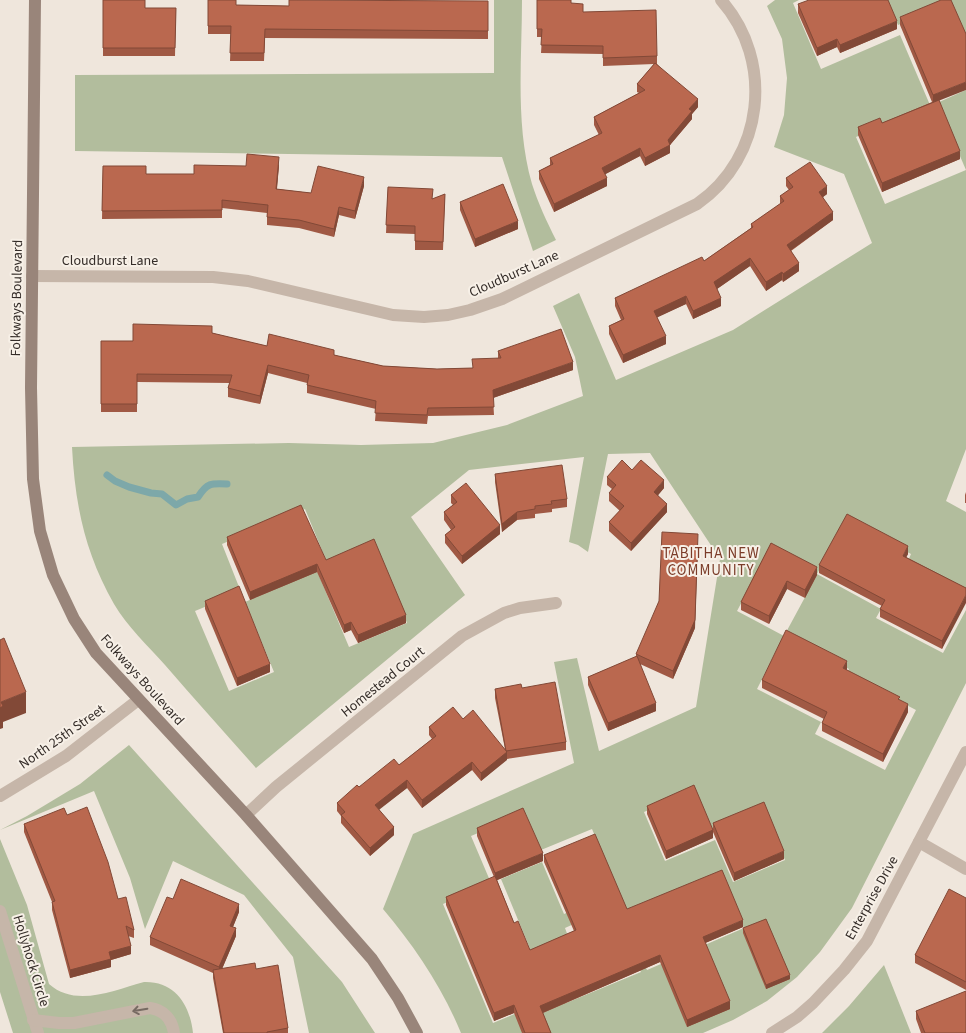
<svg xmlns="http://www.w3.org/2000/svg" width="966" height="1033" viewBox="0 0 966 1033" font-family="'Source Sans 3',sans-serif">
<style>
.green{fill:#b2bd9d;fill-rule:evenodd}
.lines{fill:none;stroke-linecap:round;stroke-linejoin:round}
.stream{stroke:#7da8a9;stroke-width:7}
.lane{stroke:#c6b6a9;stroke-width:12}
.street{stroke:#c6b6a9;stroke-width:12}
.secondary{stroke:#99857a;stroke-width:12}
.wall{fill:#a05944}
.shaded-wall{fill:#824937}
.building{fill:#ba684f;stroke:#824937}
.oneway{stroke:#766a62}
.labels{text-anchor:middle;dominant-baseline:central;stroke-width:4;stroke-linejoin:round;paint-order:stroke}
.street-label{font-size:14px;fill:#342c28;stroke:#f7f0e7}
.neighbourhood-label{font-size:15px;letter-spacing:1px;fill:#7b3c29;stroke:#f7f0e7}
</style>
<rect width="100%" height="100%" fill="#efe6dc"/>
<g class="green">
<path d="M494,0h28c0,60 -7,125 10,184 6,19 15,38 24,56l-23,11 -31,-94 -427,-6v-76l419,-2z"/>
<path d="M775,0h24l-6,3 28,66 79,-34 30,70 -74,32 29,67 81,-34v279l-20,52 20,11v80l-58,-31 3,-7 -65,-35 -29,55 64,35 -5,9 67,35 23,-43v73l-114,225 -32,44 -23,25 -30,24 -34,19 -30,13h-242c-19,-46 -46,-86 -78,-124l30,-75 161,-71 -20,-101 23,-4 22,93 97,-44 24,-148 -70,-106 -42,1 -20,98 -10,-7 -9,-3 15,-85 -115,13 -58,47 54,78 -209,173c-30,-34 -61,-68 -91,-103 -17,-19 -38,-39 -51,-61 -29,-51 -39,-99 -42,-157l217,-4 72,2 72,-2 74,-18 76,-29 -8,-39 -22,-51 26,-13 37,87 117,-50 139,-87 -28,-69 -70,-27 10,-32 3,-37 -5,-39 -15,-33zM305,509l23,56 47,-19 32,77 -58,24 -32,-76 -72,31 29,70 -45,19 -34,-80 46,-19 -19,-48zM770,549l47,26 -33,61 -47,-25zM784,636l65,33 -2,5 69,36 -31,60 -70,-36 6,-12 -64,-33zM695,790l17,40 52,-21 21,51 -52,22 -18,-42 -50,21 -21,-49zM525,813l16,37 51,-21 26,62 -54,23 -22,-52 -41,17 50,120 -58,24 -50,-119 48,-21 -20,-47zM722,875l22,53 -97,42 -23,-54zM587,918l32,1 22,53 -75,31 -23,-53 26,-11 -4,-11z"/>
<path d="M887,0h79v37l-15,-34 -53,22z"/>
<path d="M966,90v80l-29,-67z"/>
<path d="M129,745l213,237 33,51h-66l-16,-76 -49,-62 -71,-34 -28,68 -15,-51 -36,-87 -94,39 27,-14 53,-32z"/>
<path d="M0,839l27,66 22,79c27,24 65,6 95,-2 31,-1 46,23 49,51h-180l-13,-41z"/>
<path d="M884,965l27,68h-89l27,-27z"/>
</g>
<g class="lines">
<path class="stream" d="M107,475l8,6 14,6 22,6 11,1 14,11 11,-6 11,-2c9,-14 13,-14 29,-13"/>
<g class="lane">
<path d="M919,842l47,27"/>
<path d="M0,911l38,122"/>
<path d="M33,1020l26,3h15l76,-15c14,2 22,11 24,25"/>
</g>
<g class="street">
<path d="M32,276l181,1 35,4 145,34 31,2 24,-2 22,-5 32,-11 195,-95c67,-46 78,-143 24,-204"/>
<path d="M0,796l66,-40 72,-56"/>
<path d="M246,815l30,-28 186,-151 42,-23 16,-5 36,-5"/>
<path d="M772,1033l25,-16 16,-14 31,-33 23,-29 99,-189"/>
</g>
<path class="secondary" d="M35,0l-4,388 2,91 7,52 13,44 21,44 22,34 150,162 126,144 26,39 19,35"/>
</g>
<g class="wall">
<path d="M103,0l42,8h31l-1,48h-72z"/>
<path d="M208,0l28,5 53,1 199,-5v38l-223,-1 -1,23h-34l1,-27h-23z"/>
<path d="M537,0l34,3 12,9 74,44v8l41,43 -6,7v5l-22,26v8l-25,13 -5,-10 -35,18 2,12 -53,26 -15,-33v-8l11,-6v-7l49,-23 -5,-10v-8l45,-24 -2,-1v-8l17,-20 -51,2v-12l-62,-1 1,-16h-5z"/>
<path d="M798,4l99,25 -57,24 -3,-6 -20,9 -19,-43z"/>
<path d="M900,17l39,84 21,58 -78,33 -24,-57v-8l24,-4 50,-21 -32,-77z"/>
<path d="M279,165l-2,24 34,4 53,-7 -9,33 -16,-4 -5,22 -35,-9 -32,-3v-12l-45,-5v10l-120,1 1,-53 43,8h48l52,-8z"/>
<path d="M786,178l41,16 -4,3 10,23 -42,31 8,20 -16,11 -1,-2 -16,11 -16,-25 -33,23 4,17 -28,13 -7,-15 -29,13 9,27 -43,19 -14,-29v-8l12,-6 -6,-14v-8l89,-37 47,-33v-4l29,-20v-8l9,-6 -3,-4z"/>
<path d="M388,187l45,12 12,-5 -2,56h-28v-16l-29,-1z"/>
<path d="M460,202l58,27 -43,18 -15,-37z"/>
<path d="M212,333l55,13 67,9 49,11 54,3 35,-1 26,-10v-7l75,19 -80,28 1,17 -66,1 -1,8 -52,-3 1,-12 -69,-16v-10l-39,-10 -8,31 -32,-7v-9l2,-5 -93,-1v30h-36v-71h32z"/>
<path d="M632,470l32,18 -6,7 9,17 -36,39 -22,-20v-9l11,-11 -11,-10v-8l3,-4 -5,-4v-8z"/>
<path d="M495,474l72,25v8l-15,2v3l-17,2v4l-18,2 -15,12 -7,-50z"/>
<path d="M966,492v11h-1v-8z"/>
<path d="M451,495l49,39 -38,30 -17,-21v-8l6,-5 -7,-10v-8l9,-7 -2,-2z"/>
<path d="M227,537l99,23 80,63 -48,20 -7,-13 -7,3 -27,-61 -67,28 -23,-55z"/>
<path d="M771,543l46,32 -12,23 -18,-9 -18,35 -28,-14v-8z"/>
<path d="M908,554l-2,3 60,31 -24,61 -62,-32v-8l2,-3 -63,-33v-8z"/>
<path d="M205,601l65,71 -33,14 -32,-77z"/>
<path d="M695,628l-22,51 -33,-15 16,47 -48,20 -20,-46v-8l48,-20v-3z"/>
<path d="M847,669v1l53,30 8,12 -25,50 -61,-31v-8l2,-4 -62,-31v-8z"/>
<path d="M522,688l44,54v8l-59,9 -26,22 -9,-11 -50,38 -15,-20 -28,21 15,26 -24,21 -29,-33v-7l-4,-5v-8l22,-16 40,-22 33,-26 -3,-4v-8l34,-8 42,30 -10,-51v-9z"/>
<path d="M647,806l66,23v-6l71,36 -50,22 -21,-49v6l-47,21 -19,-45z"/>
<path d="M67,815l51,84 16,31v8l-6,-2 3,18 -20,6v7l-41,11 -18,-68v-8l-28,-70v-8z"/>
<path d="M477,828l66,33 -46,19 17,43 16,27 44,-19 -30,-69v-7l83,54 116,18 -38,16 25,66 -43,18 -27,-65 -117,51 8,20h-29l-8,-20 -20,8 -48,-116v-8l48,-20 -17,-41z"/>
<path d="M966,898v92l-51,-27v-8z"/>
<path d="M173,899l66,13 -6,15 3,9 -14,33h34l32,59v5h-65l-10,-55v-5l-63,-28v-8z"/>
<path d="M743,928l47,51 -24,10 -23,-56z"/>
<path d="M916,1011l50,22h-45l-5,-14z"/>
</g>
<g class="shaded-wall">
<path d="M897,21v8l-57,24v-8z"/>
<path d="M837,39v8l-20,9v-8z"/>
<path d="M966,82v8l-33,13v-8z"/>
<path d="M698,99v8l-6,7v5l-22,26v8l-25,13v-8z"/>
<path d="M640,148v8l-38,20v-8z"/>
<path d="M960,151v8l-78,33v-9z"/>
<path d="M279,157v8l-3,32v-8z"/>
<path d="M364,177v9l-9,33v-8z"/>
<path d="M607,178v8l-53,26v-8z"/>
<path d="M827,186v8l-8,6v-8z"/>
<path d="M339,207v8l-5,22v-8z"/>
<path d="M833,212v8l-46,33v-8z"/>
<path d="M518,221v8l-43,18v-8z"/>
<path d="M750,258v8l-36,25v-9z"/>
<path d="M799,263v8l-16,11v-8z"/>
<path d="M782,272v8l-16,11v-9z"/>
<path d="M686,296v8l-32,15v-8z"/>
<path d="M721,298v8l-28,13v-8z"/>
<path d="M666,336v8l-43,19v-8z"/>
<path d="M573,362v8l-80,28v-8z"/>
<path d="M268,365v8l-8,31v-8z"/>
<path d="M664,480v8l-10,12v-8z"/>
<path d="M667,504v8l-36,39v-8z"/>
<path d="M517,512v8l-15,12v-8z"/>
<path d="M500,525v9l-38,30v-8z"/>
<path d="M698,542l-3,86 -22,51v-8z"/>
<path d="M908,546v8l-5,10v-8z"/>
<path d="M317,564v8l-67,28v-8z"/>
<path d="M817,567v8l-12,23v-8z"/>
<path d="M787,581v8l-18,35v-8z"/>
<path d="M966,595v8l-24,46v-8z"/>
<path d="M406,615v8l-48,20v-8z"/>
<path d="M351,622v8l-7,3v-8z"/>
<path d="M847,661v8l-4,7v-8z"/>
<path d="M270,664v8l-33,14v-8z"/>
<path d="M26,692v21l-23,9v6l-3,1v-21l1,-6z"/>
<path d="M656,703v8l-48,20v-8z"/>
<path d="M908,704v8l-25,50v-8z"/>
<path d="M507,752v8l-26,21v-8z"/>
<path d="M472,762v8l-50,38v-8z"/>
<path d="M407,780v8l-32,25v-8z"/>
<path d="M394,827v8l-24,21v-8z"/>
<path d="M713,830v8l-47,21v-8z"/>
<path d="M784,851v8l-50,22v-8z"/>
<path d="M543,853v8l-48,20v-8z"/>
<path d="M239,904v8l-9,22v-8z"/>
<path d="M743,920v7l-40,17v-7z"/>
<path d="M236,928v8l-17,40v-9z"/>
<path d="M131,946v8l-20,6v7l-41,11v-8l39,-18z"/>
<path d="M660,955v7l-120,52v-8z"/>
<path d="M790,975v4l-24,10v-4z"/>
<path d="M730,1001v8l-43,18v-7z"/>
<path d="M514,1005v8l-20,8v-8z"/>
</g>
<g class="building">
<path d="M103,0h42v8h31l-1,40h-72z"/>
<path d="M208,0h28v5l53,1v-6l199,1v30l-223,-2 -1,24h-34l1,-27h-23z"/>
<path d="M537,0h34v3l12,1v8l73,-2 1,46 -54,2v-12l-62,-1 1,-16h-5z"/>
<path d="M809,0h79l9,21 -57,24 -3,-6 -20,9 -19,-44z"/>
<path d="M941,0h10l15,34v48l-33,13 -33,-78z"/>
<path d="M655,63l43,36 -9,10 3,2 -24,29 2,5 -25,13 -5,-10 -38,20 5,10 -53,26 -15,-33 14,-7 -3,-6 52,-25 -8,-16 51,-27 -8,-6z"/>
<path d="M939,100l21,51 -78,32 -24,-56 22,-9 2,5z"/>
<path d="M247,154l32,3 -3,32 35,4 7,-27 46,11 -9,34 -16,-4 -5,22 -35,-9 -32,-3 1,-12 -46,-5v10l-120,1 1,-45h43v8h48v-9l52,1z"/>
<path d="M810,162l17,24 -8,6 14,20 -46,33 12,18 -16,11 -1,-2 -16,10 -16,-24 -36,24 7,16 -28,13 -7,-15 -32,15 12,25 -43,19 -14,-29 15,-7 -9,-21 87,-41 2,4 49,-34 -2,-3 33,-23 -4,-5 13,-9 -7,-9z"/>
<path d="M503,184l15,37 -43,18 -15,-37z"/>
<path d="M388,187l45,2 -1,10 13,-5 -2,48 -28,-1v-15l-29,-1z"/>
<path d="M133,324l79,2v7l55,13 2,-12 65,16v5l49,11 54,3 36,-1 -1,-9 29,-1 -3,-7 63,-22 12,33 -80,28 1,17 -66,1 -1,7 -52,-2 1,-12 -69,-16 2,-10 -41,-10 -8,31 -32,-8 4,-13 -95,-1v30h-36v-63h32z"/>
<path d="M622,460l10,10 9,-10 23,20 -10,12 13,12 -36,39 -22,-21 15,-16 -15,-13 7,-8 -9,-8z"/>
<path d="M562,465l5,34 -16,2 1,3 -17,2v3l-18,3 -15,12 -7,-50z"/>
<path d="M466,483l34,42 -38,31 -17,-21 10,-8 -11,-15 13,-10 -6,-7z"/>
<path d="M301,505l25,55 48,-21 32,76 -48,20 -7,-13 -7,3 -27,-61 -67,28 -23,-55z"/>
<path d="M847,514l61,32 -5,10 63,32v7l-24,46 -62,-32 5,-9 -66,-35z"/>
<path d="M662,532l36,2 -3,86 -22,51 -37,-17 23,-53z"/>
<path d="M771,543l46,24 -12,23 -18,-9 -18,35 -28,-14z"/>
<path d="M239,586l31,78 -33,14 -32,-77z"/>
<path d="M786,630l61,31 -4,7 57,29 -2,2 10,5 -25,50 -61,-31 5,-11 -65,-32z"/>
<path d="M4,638l22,54 -25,10 2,4 -3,2v-68z"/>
<path d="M637,656l19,47 -48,20 -20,-46z"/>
<path d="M555,682l11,60 -60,9 -11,-62 26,-5 1,4z"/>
<path d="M453,707l10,12 10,-9 34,42 -26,21 -9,-11 -50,38 -15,-20 -32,25 19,22 -24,21 -29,-33 4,-3 -8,-9 20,-18 2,2 35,-28 5,6 37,-29 -7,-9z"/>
<path d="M694,785l19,45 -47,21 -19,-45z"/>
<path d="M764,802l20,49 -50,22 -21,-50z"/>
<path d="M87,807l21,55 10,37 8,-2 8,33 -8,-4 5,20 -22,6 2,7 -41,11 -18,-68 3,-1 -31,-77 40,-16 3,7z"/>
<path d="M523,808l20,45 -48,20 -18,-45z"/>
<path d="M595,834l32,75 95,-39 21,50 -40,17 27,64 -43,19 -27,-65 -120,51 11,27h-26l-11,-28 -20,8 -48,-116 49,-21 19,47 4,-2 12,29 46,-20 -32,-75z"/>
<path d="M181,879l58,25 -9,22 6,2 -17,39 -69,-30 17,-40 6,2z"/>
<path d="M949,889l17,9v84l-51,-27z"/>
<path d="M766,919l24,56 -24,10 -23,-57z"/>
<path d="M255,963l1,6 22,-4 10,63 -21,4v1h-43l-11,-63z"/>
<path d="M966,991v42h-41l-9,-22z"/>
</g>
<defs><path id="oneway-shaft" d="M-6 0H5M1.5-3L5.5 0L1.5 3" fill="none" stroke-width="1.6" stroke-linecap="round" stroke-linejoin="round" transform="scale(1.25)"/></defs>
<use class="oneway" href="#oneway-shaft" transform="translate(140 1010) rotate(170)"/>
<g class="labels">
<g class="street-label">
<text x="110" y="261">Cloudburst Lane</text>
<text transform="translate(514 274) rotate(-24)">Cloudburst Lane</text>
<text transform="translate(17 298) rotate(-89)">Folkways Boulevard</text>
<text transform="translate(142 680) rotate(48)">Folkways Boulevard</text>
<text transform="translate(383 682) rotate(-39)">Homestead Court</text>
<text transform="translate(62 737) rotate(-35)">North 25th Street</text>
<text transform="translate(872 898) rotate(-61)">Enterprise Drive</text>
<text transform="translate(31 961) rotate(73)">Hollyhock Circle</text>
</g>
<g class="neighbourhood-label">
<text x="711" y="553">TABITHA NEW<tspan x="711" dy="17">COMMUNITY</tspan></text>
</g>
</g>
</svg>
